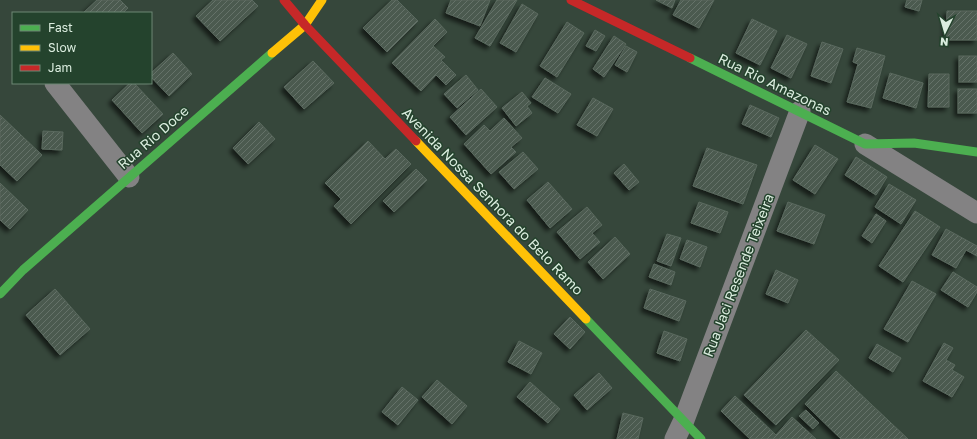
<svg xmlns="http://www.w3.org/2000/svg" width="977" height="439" viewBox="0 0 977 439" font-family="'Golos Text',sans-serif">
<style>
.building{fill:url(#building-hatch);stroke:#5a695e;filter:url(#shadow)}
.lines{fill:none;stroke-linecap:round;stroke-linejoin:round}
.street{stroke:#838283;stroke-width:21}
.fast{stroke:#4caf50;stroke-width:9}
.slow{stroke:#ffc107;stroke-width:9}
.jam{stroke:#c62828;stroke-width:9}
.labels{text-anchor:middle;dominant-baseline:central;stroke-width:3;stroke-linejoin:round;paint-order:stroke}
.street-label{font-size:14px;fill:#dbeddf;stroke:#24432d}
</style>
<defs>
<pattern id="building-hatch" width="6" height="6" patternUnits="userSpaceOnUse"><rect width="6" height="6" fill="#4c5a50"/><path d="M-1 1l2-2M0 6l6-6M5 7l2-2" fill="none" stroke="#657269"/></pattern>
<filter id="shadow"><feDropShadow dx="-3.5" dy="3.5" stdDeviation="2" flood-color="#0009"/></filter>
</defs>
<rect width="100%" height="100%" fill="#36473b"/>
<g class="building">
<path d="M97,0h23l8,8 -5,5h-40z"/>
<path d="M213,0h39l6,6 -38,35 -24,-25z"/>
<path d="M392,0h5l21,21 -31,31 -24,-24z"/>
<path d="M451,0h39l-10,26 -34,-13z"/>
<path d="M497,0h20l-27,46 -15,-8z"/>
<path d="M656,0h19l-3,8z"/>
<path d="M681,0h33l-15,28 -26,-13z"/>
<path d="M907,0h15l-3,11 -14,-4z"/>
<path d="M522,4l16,10 -22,38 -16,-9z"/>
<path d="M947,11h30v29h-31z"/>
<path d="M435,19l12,13 -14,14 12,11 -4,3 15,15 -10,10 -10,-10 -15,16 -29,-28z"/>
<path d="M752,19l25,12 -17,34 -24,-12z"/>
<path d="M567,22l17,11 -27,44 -17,-11z"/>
<path d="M595,30l10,6 -9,15 -10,-5z"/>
<path d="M787,35l20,9 -16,34 -20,-10z"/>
<path d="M614,36l12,8 -22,33 -11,-8z"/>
<path d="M822,42l21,7 -12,34 -20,-7z"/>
<path d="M626,46l11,6 -10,20 -12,-7z"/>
<path d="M857,48l28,8 -14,52 -24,-6 11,-38 -5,-2z"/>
<path d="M173,53l19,21 -23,22 -18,-19v-4z"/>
<rect x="959" y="56" width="18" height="26"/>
<path d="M313,61l21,22 -30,26 -20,-22z"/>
<path d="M890,73l33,10 -7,25 -33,-10z"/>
<path d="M929,74h20v33h-21z"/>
<path d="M466,75l12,15 -21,18 -13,-14z"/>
<path d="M545,78l26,16 -13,19 -26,-16z"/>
<path d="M130,83h4l29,31 -21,19 -30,-33z"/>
<path d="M481,89l16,18 -31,28 -16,-18z"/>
<rect x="958" y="89" width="19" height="24"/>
<path d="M522,92l9,11 -4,3 5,7 -16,13 -14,-18z"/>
<path d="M593,98l20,11 -16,27 -20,-11z"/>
<path d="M750,105l29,13 -8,19 -29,-13z"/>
<path d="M0,115l42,40 -25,26 -17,-16z"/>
<path d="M504,118l18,20 -11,9 5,5 -25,22 -27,-30 20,-19 6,6z"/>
<path d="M259,122l16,17 -27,25 -15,-16z"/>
<path d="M43,131l20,1 -1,18 -20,-1z"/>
<path d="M368,141l17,18 11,-10 15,15 -60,60 -17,-18 7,-7 -16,-16z"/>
<path d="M815,145l23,14 -23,35 -22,-14z"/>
<path d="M707,148l50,17 -14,39 -50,-18z"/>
<path d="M523,152l15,17 -24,20 -15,-17z"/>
<path d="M856,157l31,20 -11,18 -31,-20z"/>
<path d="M624,164l15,18 -10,8 -15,-17z"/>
<path d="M416,169l11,11 -33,32 -11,-11z"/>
<path d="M548,182l24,27 -22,19 -23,-28z"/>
<path d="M0,183l28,27 -18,19 -10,-9z"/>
<path d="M889,184l27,16 -15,24 -26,-17z"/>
<path d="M699,202l29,10 -8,21 -29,-10z"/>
<path d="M788,202l37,13 -11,29 -37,-13z"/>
<path d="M587,207l15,18 -10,8 8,9 -20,17 -23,-27z"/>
<path d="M915,211l25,16 -37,55 -24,-16z"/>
<path d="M876,214l10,7 -14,22 -10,-7z"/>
<path d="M946,229l31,17v10l-11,-6 -10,18 -24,-13z"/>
<path d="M667,234l14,4 -10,28 -14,-5z"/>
<path d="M615,237l15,17 -27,25 -15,-17z"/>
<path d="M687,240l20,7 -7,20 -20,-8z"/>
<path d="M654,264l21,8 -4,13 -22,-8z"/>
<path d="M776,270l22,10 -10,23 -22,-9z"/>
<path d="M953,272l24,15v5l-9,15 -27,-17z"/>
<path d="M912,281l24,13 -28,48 -24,-13z"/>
<path d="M55,289l35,40 -30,26 -34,-40z"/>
<path d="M650,289l36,12 -7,20 -35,-13z"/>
<path d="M570,317l15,15 -15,17 -16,-15z"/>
<path d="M806,330l33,30 -63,65 -32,-30z"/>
<path d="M664,331l23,8 -7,22 -23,-8z"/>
<path d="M519,341l23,12 -11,21 -23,-12z"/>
<path d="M944,343l9,5 -7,12 9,5 -3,5 12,7 -12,20 -29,-16z"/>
<path d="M877,344l24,14 -8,14 -24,-14z"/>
<path d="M836,371l72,68h-67l-36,-35z"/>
<path d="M599,373l13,15 -25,22 -13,-15z"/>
<path d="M437,380l30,26 -15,18 -30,-27z"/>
<path d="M530,382l30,27 -12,14 -31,-26z"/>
<path d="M402,387l16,13 -20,25 -16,-13z"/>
<path d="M735,396l41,39 16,-18 24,22h-66l-29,-28z"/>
<path d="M806,410l13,13 -6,6 -14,-13z"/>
<path d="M623,413l20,5 -5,21h-21z"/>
</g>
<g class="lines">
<g class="street">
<path d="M55,83l74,94"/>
<path d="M865,144l112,69"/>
<path d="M675,439l9,-19 116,-309"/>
</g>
<g class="fast">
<path d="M690,58l175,86 49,-1 63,9"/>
<path d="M0,294l23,-24 249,-217"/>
<path d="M586,319l115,120"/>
</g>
<g class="slow">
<path d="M272,53l33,-28 17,-25"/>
<path d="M416,141l170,178"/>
</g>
<g class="jam">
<path d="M284,0l21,25 111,116"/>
<path d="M571,0l119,58"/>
</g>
</g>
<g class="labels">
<g class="street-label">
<text transform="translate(775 84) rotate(26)">Rua Rio Amazonas</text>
<text transform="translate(153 137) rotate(-41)">Rua Rio Doce</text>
<text transform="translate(493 201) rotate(46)">Avenida Nossa Senhora do Belo Ramo</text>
<text transform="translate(738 275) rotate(-69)">Rua Jaci Resende Teixeira</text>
</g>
</g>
<rect x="12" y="12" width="140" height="72" fill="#24432d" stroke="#6d8774"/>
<rect x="20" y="25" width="20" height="6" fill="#4caf50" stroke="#6d8774"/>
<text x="48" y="32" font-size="12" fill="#dbeddf">Fast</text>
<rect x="20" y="45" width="20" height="6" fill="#ffc107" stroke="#6d8774"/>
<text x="48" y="52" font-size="12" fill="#dbeddf">Slow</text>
<rect x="20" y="65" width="20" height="6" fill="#c62828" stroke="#6d8774"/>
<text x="48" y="72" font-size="12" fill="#dbeddf">Jam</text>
<g transform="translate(945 32) rotate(185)" stroke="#24432d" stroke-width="3" paint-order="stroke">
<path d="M0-3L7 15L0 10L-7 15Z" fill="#dbeddf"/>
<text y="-6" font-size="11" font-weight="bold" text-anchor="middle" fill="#dbeddf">N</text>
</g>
</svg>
